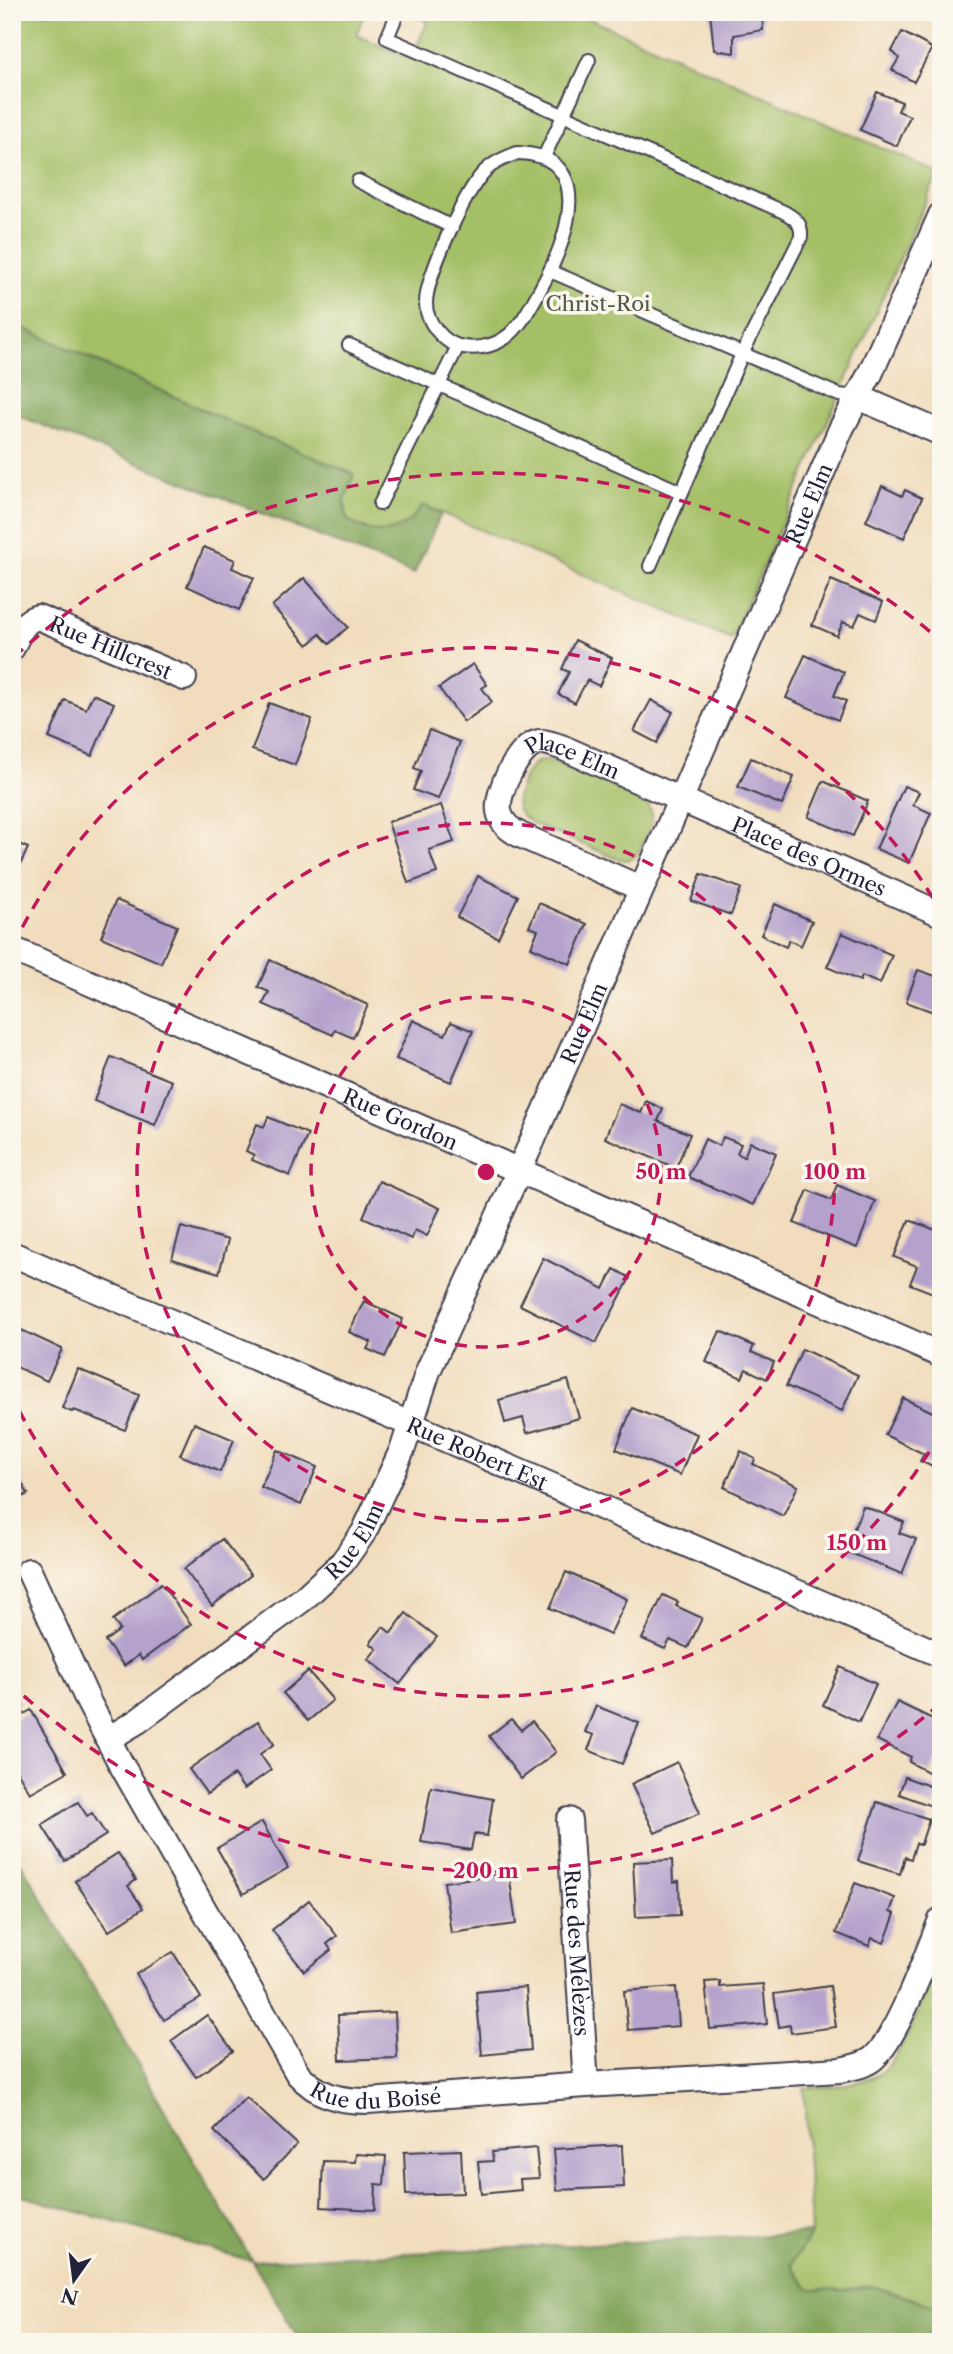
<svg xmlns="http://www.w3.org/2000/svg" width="953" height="2354" viewBox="0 0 953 2354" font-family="'Libre Caslon Text',serif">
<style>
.green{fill:#a4bf66;stroke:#637050;stroke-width:2}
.forest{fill:#83a65b;stroke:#52644b;stroke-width:2}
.building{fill:#b4a1cc}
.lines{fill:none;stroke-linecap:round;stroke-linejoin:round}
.service-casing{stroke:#413e4e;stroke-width:16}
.minor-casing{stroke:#413e4e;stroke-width:28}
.service{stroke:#fff;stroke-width:12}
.minor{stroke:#fff;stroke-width:24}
.ring{fill:none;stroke:#c2185b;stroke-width:3.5;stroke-dasharray:12 9}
.labels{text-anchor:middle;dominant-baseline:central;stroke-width:7;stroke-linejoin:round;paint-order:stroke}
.park-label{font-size:21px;fill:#50594a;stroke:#fbf7ec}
.street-label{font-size:21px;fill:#22223b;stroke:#fbf7ec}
.centre{fill:#c2185b;stroke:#fbf7ec;stroke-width:3.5}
.ring-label{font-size:21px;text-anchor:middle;font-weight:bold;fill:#c2185b;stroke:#fbf7ec;stroke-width:7;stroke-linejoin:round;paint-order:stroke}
</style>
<rect width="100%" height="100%" fill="#fbf7ec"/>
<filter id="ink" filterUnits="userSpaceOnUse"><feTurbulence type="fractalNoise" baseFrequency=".0143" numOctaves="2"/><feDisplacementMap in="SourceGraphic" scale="14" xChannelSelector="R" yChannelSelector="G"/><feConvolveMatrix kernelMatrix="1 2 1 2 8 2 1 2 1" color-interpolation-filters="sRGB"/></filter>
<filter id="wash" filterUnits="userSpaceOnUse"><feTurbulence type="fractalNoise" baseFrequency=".00686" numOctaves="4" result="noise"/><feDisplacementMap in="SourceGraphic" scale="28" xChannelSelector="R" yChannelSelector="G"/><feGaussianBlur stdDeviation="1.57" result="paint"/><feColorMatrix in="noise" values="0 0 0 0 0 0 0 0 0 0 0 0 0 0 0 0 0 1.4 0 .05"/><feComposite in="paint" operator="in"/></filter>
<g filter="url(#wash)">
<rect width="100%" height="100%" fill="#f1ddbd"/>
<g class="green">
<path d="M12,12h353l-9,23 55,24 17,-38 -11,-5 2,-4h155l364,161 -207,466 -308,-134c-3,5 -6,10 -10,14 -18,19 -47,14 -66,0l-3,-17 9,-28 -108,-45 -233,-106z"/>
<path d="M545,760l10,2 90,38 7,14v9l-9,21 -7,12 -8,4 -10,-1 -84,-35c-7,-5 -14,-8 -17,-16 -3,-11 9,-37 17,-44 3,-2 7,-3 11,-4z"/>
<path d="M941,1957v351l-69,-22 -28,4h-34l-19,-25 20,-32 -7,-145c25,-2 51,-2 74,-13 23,-11 52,-93 63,-118z"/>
</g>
<g class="forest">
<path d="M12,323l233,106 109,45 -10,28 3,17c29,22 56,15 76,-14l18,9 -27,60 -402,-161z"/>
<path d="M12,1847l240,414 559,-28 -20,32 18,24 35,1 28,-4 69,22v34h-640l-49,-81 -240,-68z"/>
</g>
<g id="blocks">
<g class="building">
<path d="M710,12h52l1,18 -29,5v18l-20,-3z"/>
<path d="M902,32l30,16 -18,34 -22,-12 7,-12 -7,-7z"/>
<path d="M877,92l25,10 -4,9 12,5 -13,30 -37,-16z"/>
<path d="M882,486l20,10 3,-6 17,8 -18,40 -38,-17z"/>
<path d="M204,547l31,13 -3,8 22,10 -15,32 -52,-24z"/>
<path d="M304,578l44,49 -19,17 -9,-10 -12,11 -36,-39z"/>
<path d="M831,580l52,22 -7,18 -16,-7 -6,13 -11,-4 -6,14 -25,-11z"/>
<path d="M575,640l37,18 -13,28 -12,-6 -12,23 -17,-9 11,-22 -7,-3z"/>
<path d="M805,655l39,17 -10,24 12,5 -8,19 -52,-22z"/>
<path d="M473,664l14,21 -5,3 10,14 -28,20 -25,-34z"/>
<path d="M93,694l21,9 -22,53 -43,-18 16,-38 21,9z"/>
<path d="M651,700l22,12 -16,31 -23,-12z"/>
<path d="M269,703l43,16 -17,46 -43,-15z"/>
<path d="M429,730l31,12 -22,57 -25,-9 8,-19 -7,-3z"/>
<path d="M751,758l43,19 -12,28 -44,-18z"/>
<path d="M823,781l45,20 -15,35 -45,-19z"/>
<path d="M904,786l15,6 -6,13 18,8 -22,50 -33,-14z"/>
<path d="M441,805l13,37 -25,8 8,23 -29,10 -20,-61z"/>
<path d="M12,841l16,7 -16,34z"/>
<path d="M701,874l40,14 -10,27 -40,-14z"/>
<path d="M478,876l40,20 -20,42 -41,-21z"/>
<path d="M116,900l61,26 -16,37 -60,-26z"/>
<path d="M539,903l48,21 -17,40 -39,-17 7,-17 -9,-3z"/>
<path d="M775,904l37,17 -11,25 -12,-6 -3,7 -25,-12z"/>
<path d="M842,933l50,22 -12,29 -18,-8 -2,5 -33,-14z"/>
<path d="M270,960l98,45 -15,33 -18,-8 -2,5 -70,-31 6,-12 -11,-5z"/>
<path d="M918,970l23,8 -2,36 -33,-12z"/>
<path d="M413,1020l32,15 6,-13 22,9 -22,51 -55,-23z"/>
<path d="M941,1030v17l-6,-2z"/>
<path d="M111,1057l61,24 -17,44 -61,-24z"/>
<path d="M646,1101l17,8 -5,12 32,13 -14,34 -71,-30 14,-34 22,9z"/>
<path d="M268,1117l40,17 -18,42 -38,-16 2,-5 -8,-4 11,-27 7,3z"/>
<path d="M723,1137l18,7 -4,9 7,4 6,-15 26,11 -23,52 -65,-28 17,-38 14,7z"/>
<path d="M379,1181l61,27 -13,28 -12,-6 -4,9 -48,-22z"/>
<path d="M837,1185l38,16 -18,47 -63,-25 14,-33 23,10z"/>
<path d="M909,1220l32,12v56l-3,7 -28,-11 7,-18 -23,-9z"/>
<path d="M181,1227l47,13 -9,33 -47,-14z"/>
<path d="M543,1258l61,31 10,-20 16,9 -34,65 -76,-38z"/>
<path d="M364,1301l39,18 -18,38 -18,-8 4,-7 -22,-10z"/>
<path d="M17,1328l45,21 -15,32 -35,-16v-26z"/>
<path d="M720,1331l34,15 -3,6 23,10 -7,17 -21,-10 -4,9 -36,-16z"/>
<path d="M802,1349l56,26 -16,36 -56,-25z"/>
<path d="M78,1369l61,26 -14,35 -51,-20 -2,2 -10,-4z"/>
<path d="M568,1380l11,38 -52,15 -4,-15 -18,5 -6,-23z"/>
<path d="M903,1398l38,18v55l-21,-10 4,-7 -39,-19z"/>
<path d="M632,1408l65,26 -17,41 -64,-26z"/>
<path d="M194,1423l40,17 -14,32 -40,-17z"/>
<path d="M277,1450l40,17 -16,38 -40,-18z"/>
<path d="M741,1451l14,8 -2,5 45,22 -15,30 -59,-29z"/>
<path d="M12,1465l16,29 -16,8z"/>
<path d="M863,1506l41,16 -5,11 17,6 -14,35 -57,-23z"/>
<path d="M222,1539l29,36 -39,31 -28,-37z"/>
<path d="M566,1572l61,27 -17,36 -60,-27z"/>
<path d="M161,1584l30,40 -49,36 -3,-5 -15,11 -19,-25 15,-11 -7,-10z"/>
<path d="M663,1595l15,7 -2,4 26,12 -14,30 -18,-8 -5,9 -23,-10z"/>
<path d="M406,1613l31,24 -37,47 -32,-25 9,-10 -7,-6 13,-16 8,6z"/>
<path d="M840,1667l36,17 -17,38 -36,-17z"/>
<path d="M308,1671l25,29 -25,21 -25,-28z"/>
<path d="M12,1690l7,13 -7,4z"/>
<path d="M897,1702l44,21v27l-11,23 -21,-11 2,-5 -34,-17z"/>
<path d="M596,1706l43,17 -17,41 -34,-14 6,-15 -9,-3z"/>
<path d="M31,1710l36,62 -37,21 -18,-30v-42z"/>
<path d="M511,1719l10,11 11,-9 24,31 -35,27 -32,-43z"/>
<path d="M258,1721l16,23 -14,10 11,16 -27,19 -10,-14 -27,19 -18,-25z"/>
<path d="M677,1762l23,51 -45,20 -24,-49z"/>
<path d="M905,1777l35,13 -6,17 -35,-13z"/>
<path d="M431,1787l62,12 -6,37 -13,-2 -3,16 -50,-8z"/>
<path d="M78,1802l9,14 5,-3 14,22 -41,26 -23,-36z"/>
<path d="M877,1802l52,17 -8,25 -5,-1 -5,16 -6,-2 -5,17 -42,-13z"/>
<path d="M262,1822l26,46 -45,26 -26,-46z"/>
<path d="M118,1853l18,27 -8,6 15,22 -34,23 -34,-50z"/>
<path d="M672,1860l1,22 6,-1 1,34 -44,2 -3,-55z"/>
<path d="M509,1873l7,51 -65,9 -7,-51z"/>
<path d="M855,1883l40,15 -5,14 5,2 -11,29 -12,-5 -3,8 -33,-13z"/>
<path d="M309,1900l28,36 -10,8 4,6 -27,21 -32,-41z"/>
<path d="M173,1952l28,46 -37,22 -28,-46z"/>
<path d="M720,1981v6l43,-3 4,40 -57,5 -5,-47z"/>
<path d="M830,1986l6,41 -45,6 -1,-8 -11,2 -5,-33z"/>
<path d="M526,1987l5,63 -49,5 -6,-63z"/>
<path d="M676,1987l3,39 -51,4 -4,-39z"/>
<path d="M395,2012l2,46 -57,2 -2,-45z"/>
<path d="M207,2015l26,36 -37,26 -25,-36z"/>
<path d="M246,2097l51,47 -33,35 -50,-48z"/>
<path d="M622,2145l2,42 -67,3 -3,-41z"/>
<path d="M536,2148l3,30 -19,1 1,11 -40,4 -3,-32 15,-1 -1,-9z"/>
<path d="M461,2150l2,43 -57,2 -2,-43z"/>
<path d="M356,2154l30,2 -2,29 -8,-1 -1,26 -54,-3 2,-46 32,1z"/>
</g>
</g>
</g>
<g filter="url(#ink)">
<use href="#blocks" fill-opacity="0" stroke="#413e4e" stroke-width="2"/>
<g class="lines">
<defs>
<g id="service">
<path d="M398,12l-11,26 397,174c12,7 18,11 17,25l-59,117 -92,212"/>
<path d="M517,153c82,2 49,89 25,133 -10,18 -20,40 -37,52 -12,8 -27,11 -41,9 -20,-2 -39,-26 -38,-45 1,-27 40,-113 59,-131 9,-9 20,-13 32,-18z"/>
<path d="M544,157l45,-97"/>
<path d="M358,181l94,46"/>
<path d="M550,271l289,124 19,2"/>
<path d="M349,345l332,147"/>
<path d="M380,504l78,-158"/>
</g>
<g id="minor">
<path d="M858,397l83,36"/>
<path id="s1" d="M12,648c6,-13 11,-28 26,-31l146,61"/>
<path id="s2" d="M640,888l-120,-53c-10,-5 -19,-12 -21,-24 -3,-19 20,-65 40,-69 7,-1 15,3 22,5l380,167"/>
<path id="s3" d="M12,949l929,406"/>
<path id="s4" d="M12,1254l398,170 531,231"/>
<path id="s5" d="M29,1571l60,132 32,61 177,310c20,22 41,27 70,27l218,-16 254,-15c11,-2 22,-4 31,-10 24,-16 57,-109 70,-140"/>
<path id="s6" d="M108,1739l30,-18 165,-122 39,-36 22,-31 39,-84 25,-77 103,-227 310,-715 29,-55 71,-159"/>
<path id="s7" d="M569,1820l17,265"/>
</g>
</defs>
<use href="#service" class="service-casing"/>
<use href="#minor" class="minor-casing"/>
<use href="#service" class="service"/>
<use href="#minor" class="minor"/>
</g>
</g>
<g class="ring">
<circle cx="486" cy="1172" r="175"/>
<circle cx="486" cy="1172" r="349"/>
<path d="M940 1434A524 524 0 0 1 13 1398M13 946A524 524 0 0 1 940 910"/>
<path d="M940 1704A699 699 0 0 1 14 1687M14 657A699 699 0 0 1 940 640"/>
</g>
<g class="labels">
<g class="park-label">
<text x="598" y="303">Christ-Roi</text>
</g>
<g class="street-label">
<text stroke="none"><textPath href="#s6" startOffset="1452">Rue Elm</textPath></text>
<text stroke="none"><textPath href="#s1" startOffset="121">Rue Hillcrest</textPath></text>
<text stroke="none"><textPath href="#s2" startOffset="284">Place Elm</textPath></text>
<text stroke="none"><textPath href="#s2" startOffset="542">Place des Ormes</textPath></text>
<text stroke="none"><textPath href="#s6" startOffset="886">Rue Elm</textPath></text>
<text stroke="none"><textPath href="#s3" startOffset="424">Rue Gordon</textPath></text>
<text stroke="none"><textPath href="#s4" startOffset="506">Rue Robert Est</textPath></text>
<text stroke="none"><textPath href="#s6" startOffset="318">Rue Elm</textPath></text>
<text stroke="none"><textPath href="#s7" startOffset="133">Rue des Mélèzes</textPath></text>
<text stroke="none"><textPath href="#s5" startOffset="656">Rue du Boisé</textPath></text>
</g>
</g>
<circle cx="486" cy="1172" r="10" class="centre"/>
<g class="ring-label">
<text x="661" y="1179">50 m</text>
<text x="835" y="1179">100 m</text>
<text x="857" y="1550">150 m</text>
<text x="486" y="1878">200 m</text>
</g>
<rect width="953" height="2354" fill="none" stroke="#fbf7ec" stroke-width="42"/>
<g transform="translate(74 2280) rotate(194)" stroke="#fbf7ec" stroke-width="5" paint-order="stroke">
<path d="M0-5L12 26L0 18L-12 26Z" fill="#22223b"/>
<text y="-10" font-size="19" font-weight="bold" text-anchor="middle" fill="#22223b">N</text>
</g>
</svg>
